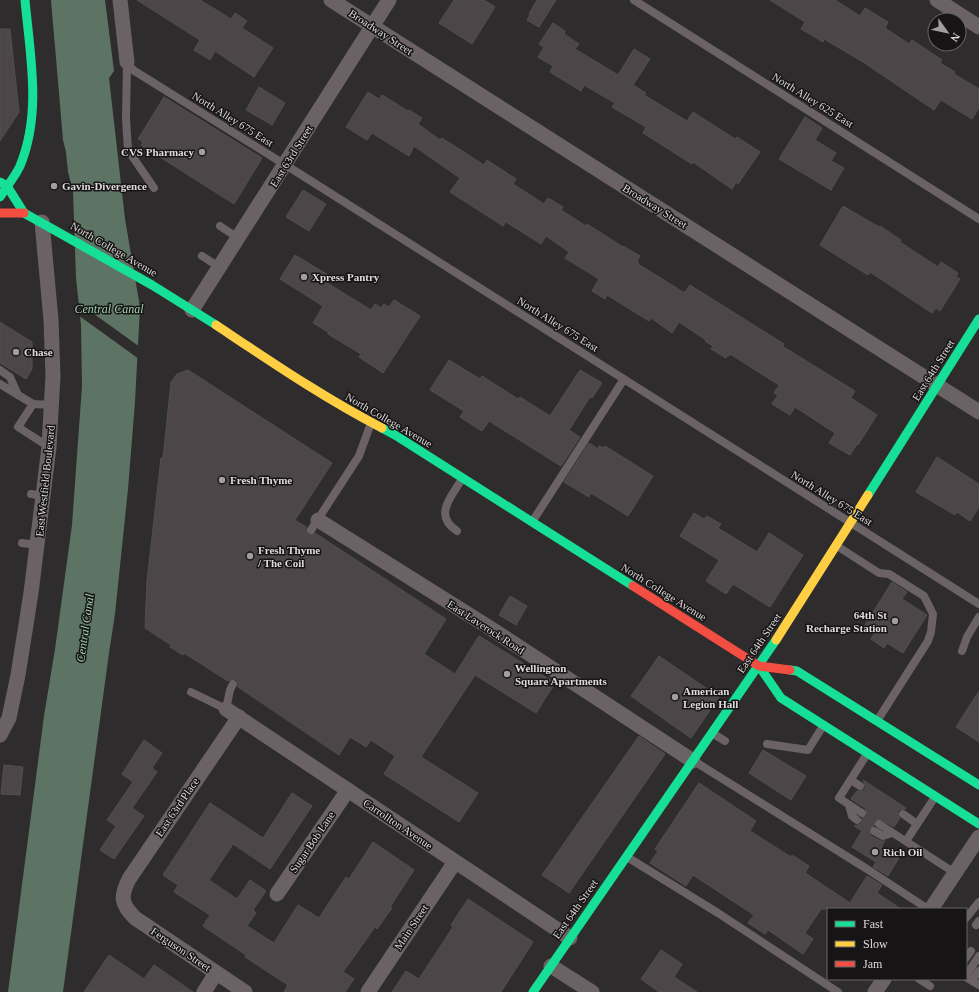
<svg xmlns="http://www.w3.org/2000/svg" width="979" height="992" viewBox="0 0 979 992" font-family="Georgia,serif">
<style>
.water{fill:#5d7464}
.pier{fill:#2f2c2d}
.building{fill:#4c4649;stroke:#514f50}
.lines{fill:none;stroke-linecap:round;stroke-linejoin:round}
.lane{stroke:#6b6266;stroke-width:8}
.street{stroke:#6b6266;stroke-width:15}
.fast{stroke:#16e098;stroke-width:9}
.slow{stroke:#ffcf43;stroke-width:9}
.jam{stroke:#f24e42;stroke-width:9}
.poi-dot{fill:#a19e9f;stroke:#161415;stroke-width:1.5}
.labels{text-anchor:middle;dominant-baseline:central;stroke-width:3;stroke-linejoin:round;paint-order:stroke}
.street-label{font-size:11px;fill:#dfdbdd;stroke:#161415}
.poi-label{font-size:11px;font-weight:bold;fill:#dfdbdd;stroke:#161415;text-anchor:start}
.water-label{font-size:12px;font-style:italic;fill:#a0d2af;stroke:#161415}
</style>
<rect width="100%" height="100%" fill="#2f2c2d"/>
<path class="water" d="M51,0h54l9,71 -5,7 16,141 15,88 -5,95 -7,87 -13,125 -6,39 -46,339h-55l36,-276 11,-67 17,-124 10,-139 -1,-61 -5,-47 -3,-87 -5,-19 -2,-20 -3,-12z"/>
<path class="pier" d="M76,301l64,46 -1,12 -61,-44z"/>
<g class="building">
<path d="M137,0h63l31,19 4,-6 12,8 -5,7 31,20 -19,29 -39,-26 -5,9 -16,-10 6,-10z"/>
<path d="M454,0h30l11,7 -23,37 -33,-21z"/>
<path d="M537,0h19l-17,27 -12,-7 3,-5 -1,-1z"/>
<path d="M770,0h65l25,16 5,-8 23,14 -3,6 24,16 3,-4 30,20 -2,3 15,9 -1,2 25,15v19l-7,11 -31,-19 -7,10 -71,-48 -39,-23 -1,3 -22,-13 4,-7z"/>
<path d="M553,23l12,8 -1,3 15,10 -4,5 43,26 16,-26 16,10 -17,26 13,8 -2,2 43,26 6,-9 42,27 2,-2 23,15 -22,32 -2,-2 -4,7 -39,-27 -1,2 -49,-31 3,-6 -34,-20 3,-4 -31,-18 -3,6 -31,-19 3,-6 -15,-9 6,-10 -5,-3z"/>
<path d="M0,29h10l9,83 -19,29z"/>
<path d="M259,87l26,16 -13,22 -26,-15z"/>
<path d="M368,92l11,7 3,-4 26,16 1,-1 13,8 -4,6 22,16 2,-2 42,27 3,-5 29,19 -3,5 31,20 4,-6 15,9 -2,3 25,16 1,-2 36,23v-1l17,10 -3,5 2,2 -1,1 45,28h2l5,-7 94,59 -2,2 73,45 -4,7 26,17 -19,30 -1,-1 -7,11 -21,-12 6,-10 -40,-26 -5,8 -18,-11 6,-9 -4,-2 5,-8 -49,-31 -1,2 -1,-1 -2,3 -15,-9 2,-3 -8,-5 1,-1 -27,-18 -7,11 -21,-15 -2,3 -42,-26 -2,4 -13,-8 7,-12 -34,-21 4,-6 -23,-16 -5,8 -35,-22 -3,4 -53,-34 10,-14 -46,-32 -5,10 -37,-23 -5,7 -21,-13z"/>
<path d="M164,97l98,61 -28,46 -93,-59 2,-3 -5,-3z"/>
<path d="M805,117l17,11 -7,12 21,13 -5,8 13,7 -13,22 -52,-31z"/>
<path d="M303,190l23,14 -17,27 -23,-14z"/>
<path d="M843,206l36,21 1,-1 21,14 -1,2 38,25 3,-5 17,11 -2,4 4,2 -20,32 -4,-3 -4,5 -62,-41 -2,3 -48,-30z"/>
<path d="M295,255l33,20 -4,6 47,29 4,-6 6,4 3,-4 5,3 5,-7 26,16 -37,57 -24,-16 2,-3 -33,-20v-2l-15,-9 10,-17 -43,-27z"/>
<path d="M0,322l32,20v27l-6,10 -26,-16z"/>
<path d="M449,360l31,19 2,-3 36,23 2,-2 30,19 30,-46 22,13 -10,15 -2,-1 -21,33 11,7 -19,29 -72,-45 -7,10 -22,-14 4,-6 -34,-21z"/>
<path d="M188,370l144,93 -37,57 11,7v3l2,4 3,1 4,-2 131,86 -22,35 31,20 24,-38 76,47 -19,30 -61,-38 -54,82 57,36 -19,29 -75,-48 11,-18 -24,-16 -5,7 -16,-10 -11,18 -101,-68v-4l-2,-4h-4l-4,2 -44,-28 -1,2 -13,-8 1,-2 -26,-17 2,-47 14,-123h2l8,-76 6,-8z"/>
<path d="M589,443l9,6 1,-3 5,2 1,-2 48,30 -25,40 -37,-23 -2,4 -25,-15z"/>
<path d="M937,457l42,27v23l-9,14 -13,-9 -2,3 -39,-23z"/>
<path d="M694,513l10,6 3,-3 14,8 -3,4 39,24 12,-19 34,22 -33,52 -37,-23 -7,10 -20,-13 13,-21 -39,-24z"/>
<path d="M892,582l15,10 -5,7 25,16 -24,38 -16,-10 -3,5 -13,-9 3,-5 -11,-6z"/>
<path d="M510,596l17,10 -11,19 -17,-10z"/>
<path d="M659,656l60,41 -28,41 -60,-42z"/>
<path d="M979,691v51l-23,-15z"/>
<path d="M639,736l26,18 -96,139 -27,-18z"/>
<path d="M144,740l18,13 -10,15 5,4 -25,36 12,8 -30,43 -14,-9 16,-24 -9,-6 26,-38 -11,-8z"/>
<path d="M763,750l43,26 -15,24 -42,-27z"/>
<path d="M4,765l19,2 -3,28 -19,-1z"/>
<path d="M863,780l43,28 -1,1h-4l-3,2v5l2,2 -6,9 -15,-8 -4,2 -1,5 -5,3v2l2,5 10,5h4l-4,6 18,11 -11,18 -15,-9 3,-5 -24,-15 10,-16 -8,-5 7,-2 1,-6 4,-2 1,-2 -2,-6 -14,-9 6,-8h5l3,-2v-3z"/>
<path d="M699,783l57,38 -6,10 41,26 1,-2 17,11 -4,7 45,30 17,-27 15,9 -5,8 24,16h-80l-16,24 8,6 -10,15 -35,-24 -3,4 -17,-11 6,-8 -61,-40 -7,11 -36,-23 8,-12 -3,-2z"/>
<path d="M292,793l20,13 -42,63 -37,-25 -24,36 28,19 13,-19 16,11 -13,19 3,3 -9,13 27,17 24,-38 21,13 27,-41 3,2 24,-37 41,28 -24,37 2,1 -15,21 -2,-2 -32,45 11,7 -9,13h-61l4,-7 -43,-28 1,-2 -43,-29 7,-11 -36,-23 4,-7 -15,-10 47,-72 53,35z"/>
<path d="M468,899l65,43 -32,50h-109l14,-21 13,8 34,-52 -2,-2z"/>
<path d="M661,950l21,14 -8,13 23,15h-38l-18,-13z"/>
<path d="M109,955l35,24 10,-14 39,27h-109z"/>
</g>
<g class="lines">
<g class="lane">
<path d="M634,0l345,219"/>
<path d="M127,62l6,8 8,5 159,99 679,430"/>
<path d="M127,62l-1,56 2,32 26,38"/>
<path d="M220,226l18,12"/>
<path d="M202,256l17,11"/>
<path d="M0,370l10,7 8,18"/>
<path d="M0,384l33,20 19,1"/>
<path d="M33,404l-15,23 31,20"/>
<path d="M31,494l13,2"/>
<path d="M532,522l92,-143"/>
<path d="M311,530l48,-74 12,-33"/>
<path d="M457,531c-24,-16 -6,-34 5,-52"/>
<path d="M22,543l15,2"/>
<path d="M837,546l42,27 10,1 35,22 9,18 -2,18 -3,9 -51,80"/>
<path d="M962,651l5,-14 12,-20"/>
<path d="M191,692l35,17 4,-19 3,-6"/>
<path d="M712,733l13,8"/>
<path d="M767,744l41,6 15,-24"/>
<path d="M694,761l173,108 61,40"/>
<path d="M851,780l9,6"/>
<path d="M849,805l3,11 5,4"/>
<path d="M862,813l-23,-15 28,-44"/>
<path d="M903,814l14,10"/>
<path d="M879,824l76,49"/>
<path d="M874,831l9,5 9,-3"/>
<path d="M906,841l29,-44"/>
<path d="M627,857l91,56 120,79"/>
<path d="M966,918l13,-16"/>
<path d="M976,925l3,-4"/>
<path d="M966,958l5,-7"/>
<path d="M966,976l13,-20"/>
<path d="M966,977l13,8"/>
<path d="M919,979l11,7"/>
<path d="M972,981l7,-10"/>
</g>
<g class="street">
<path d="M120,0l7,62"/>
<path d="M331,0l648,412"/>
<path d="M937,0l42,27"/>
<path d="M192,310l197,-310"/>
<path d="M318,520l169,106 206,135"/>
<path d="M226,709l344,229"/>
<path d="M239,717l-110,162c-9,18 -8,25 6,39l110,74"/>
<path d="M0,735l9,-17 9,-43 13,-82 18,-146 4,-71 -2,-56 -9,-98"/>
<path d="M277,894l71,-104"/>
<path d="M931,909l48,-72"/>
<path d="M551,966l41,26"/>
<path d="M204,992l12,-19"/>
<path d="M368,992l87,-130"/>
<path d="M875,992l9,-13"/>
</g>
<g class="fast">
<path d="M0,182l7,4 17,27 128,72 64,40"/>
<path d="M0,197c6,-10 15,-20 20,-31 22,-53 10,-111 5,-166"/>
<path d="M382,428l13,7 238,151"/>
<path d="M868,495l111,-176"/>
<path d="M759,666l22,32 198,126"/>
<path d="M790,670l7,1 182,114"/>
<path d="M533,992l243,-352"/>
</g>
<g class="slow">
<path d="M216,325c54,36 108,73 166,103"/>
<path d="M776,640l92,-145"/>
</g>
<g class="jam">
<path d="M0,213h24"/>
<path d="M633,586l126,80 31,4"/>
</g>
</g>
<g class="poi-dot">
<circle cx="202" cy="152" r="4"/>
<circle cx="54" cy="186" r="4"/>
<circle cx="304" cy="277" r="4"/>
<circle cx="16" cy="352" r="4"/>
<circle cx="222" cy="480" r="4"/>
<circle cx="250" cy="556" r="4"/>
<circle cx="895" cy="621" r="4"/>
<circle cx="507" cy="674" r="4"/>
<circle cx="675" cy="697" r="4"/>
<circle cx="875" cy="852" r="4"/>
</g>
<g class="labels">
<g class="street-label">
<text transform="translate(381 32) rotate(33)">Broadway Street</text>
<text transform="translate(813 100) rotate(32)">North Alley 625 East</text>
<text transform="translate(233 119) rotate(32)">North Alley 675 East</text>
<text transform="translate(291 156) rotate(-58)">East 63rd Street</text>
<text transform="translate(655 206) rotate(32)">Broadway Street</text>
<text transform="translate(114 249) rotate(30)">North College Avenue</text>
<text transform="translate(558 324) rotate(32)">North Alley 675 East</text>
<text transform="translate(933 370) rotate(-58)">East 64th Street</text>
<text transform="translate(389 420) rotate(30)">North College Avenue</text>
<text transform="translate(45 481) rotate(-84)">East Westfield Boulevard</text>
<text transform="translate(832 498) rotate(32)">North Alley 675 East</text>
<text transform="translate(664 592) rotate(32)">North College Avenue</text>
<text transform="translate(486 627) rotate(33)">East Laverock Road</text>
<text transform="translate(759 643) rotate(-56)">East 64th Street</text>
<text transform="translate(177 807) rotate(-56)">East 63rd Place</text>
<text transform="translate(398 824) rotate(34)">Carrollton Avenue</text>
<text transform="translate(312 842) rotate(-56)">Sugar Bob Lane</text>
<text transform="translate(575 909) rotate(-55)">East 64th Street</text>
<text transform="translate(411 927) rotate(-56)">Main Street</text>
<text transform="translate(181 949) rotate(34)">Ferguson Street</text>
</g>
<g class="poi-label">
<text x="194" y="152" text-anchor="end">CVS Pharmacy</text>
<text x="62" y="186">Gavin-Divergence</text>
<text x="312" y="277">Xpress Pantry</text>
<text x="24" y="352">Chase</text>
<text x="230" y="480">Fresh Thyme</text>
<text x="258" y="550">Fresh Thyme<tspan x="258" dy="13">/ The Coil</tspan></text>
<text x="887" y="615" text-anchor="end">64th St<tspan x="887" dy="13">Recharge Station</tspan></text>
<text x="515" y="668">Wellington<tspan x="515" dy="13">Square Apartments</tspan></text>
<text x="683" y="691">American<tspan x="683" dy="13">Legion Hall</tspan></text>
<text x="883" y="852">Rich Oil</text>
</g>
<g class="water-label">
<text x="109" y="309">Central Canal</text>
<text transform="translate(85 628) rotate(-82)">Central Canal</text>
</g>
</g>
<rect x="827" y="908" width="140" height="72" fill="#161415" stroke="#666465"/>
<rect x="835" y="921" width="20" height="6" fill="#16e098" stroke="#666465"/>
<text x="863" y="928" font-size="12" fill="#dfdbdd">Fast</text>
<rect x="835" y="941" width="20" height="6" fill="#ffcf43" stroke="#666465"/>
<text x="863" y="948" font-size="12" fill="#dfdbdd">Slow</text>
<rect x="835" y="961" width="20" height="6" fill="#f24e42" stroke="#666465"/>
<text x="863" y="968" font-size="12" fill="#dfdbdd">Jam</text>
<g transform="translate(947 32) rotate(123)"><circle r="19" fill="#161415" stroke="#666465"/>
<path d="M0-3L7 15L0 10L-7 15Z" fill="#a19e9f"/>
<text y="-6" font-size="11" font-weight="bold" text-anchor="middle" fill="#dfdbdd">N</text>
</g>
</svg>
